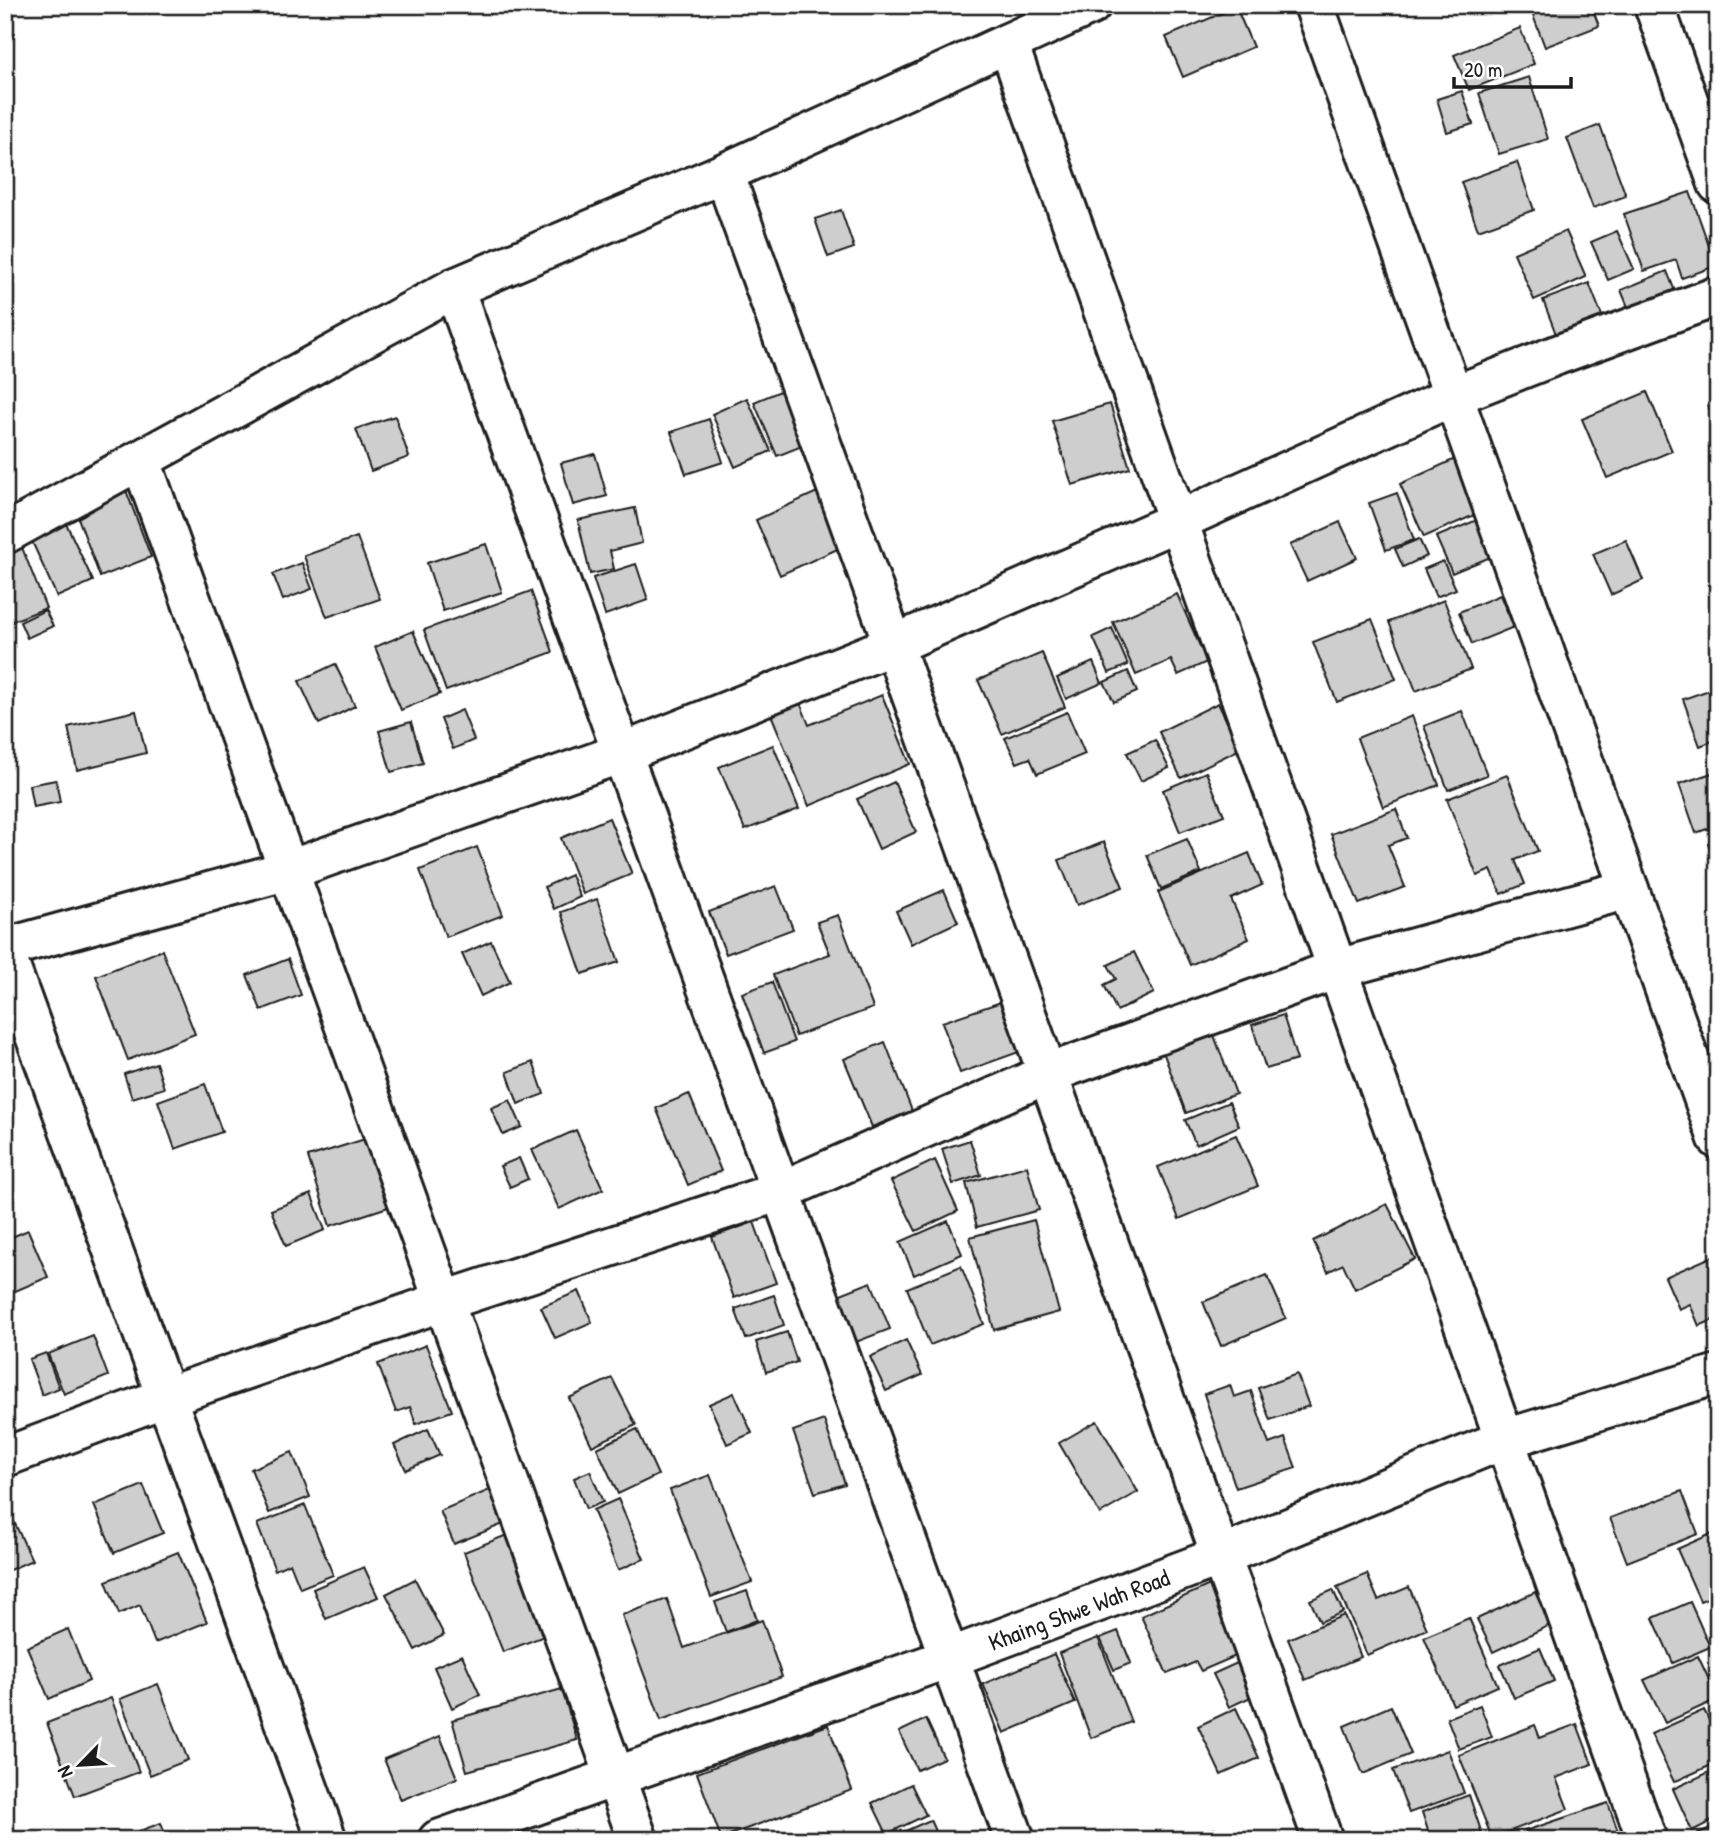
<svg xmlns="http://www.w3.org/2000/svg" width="1723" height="1845" viewBox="0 0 1723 1845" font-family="'Patrick Hand',sans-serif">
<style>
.building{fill:#cecece;stroke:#1c1c1c;stroke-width:2}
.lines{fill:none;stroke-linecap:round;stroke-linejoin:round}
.minor-casing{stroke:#1c1c1c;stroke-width:44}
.minor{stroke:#fff;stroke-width:38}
.labels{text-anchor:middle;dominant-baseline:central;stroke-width:6;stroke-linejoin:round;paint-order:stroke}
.street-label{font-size:24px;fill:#1c1c1c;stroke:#fff}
</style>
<rect width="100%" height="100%" fill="#fff"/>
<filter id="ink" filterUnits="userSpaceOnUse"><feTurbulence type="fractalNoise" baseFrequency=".0143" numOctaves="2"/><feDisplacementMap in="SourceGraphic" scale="14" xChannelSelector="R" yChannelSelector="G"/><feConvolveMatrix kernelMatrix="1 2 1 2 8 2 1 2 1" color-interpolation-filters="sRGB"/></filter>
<g filter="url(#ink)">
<g class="building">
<path d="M1529,5h62l8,21 -54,21z"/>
<path d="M1236,7l17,40 -70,30 -17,-40z"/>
<path d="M1520,28l14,36 -65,26 -15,-35z"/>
<path d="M1529,77l19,62 -49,15 -20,-61z"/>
<path d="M1462,91l11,33 -26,8 -10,-33z"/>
<path d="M1600,125l26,71 -33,12 -26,-70z"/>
<path d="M1517,162l17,48 -56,20 -17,-48z"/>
<path d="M1690,192l26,74 -34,12 -6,-18 -32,11 -20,-57z"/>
<path d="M841,210l13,38 -26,9 -13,-38z"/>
<path d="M1566,231l20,46 -52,23 -20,-47z"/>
<path d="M1617,231l17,38 -26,11 -17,-38z"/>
<path d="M1667,271l9,23 -46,18 -9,-22z"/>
<path d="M1589,283l13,33 -46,18 -13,-34z"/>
<path d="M785,389l22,55 -30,12 -23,-54z"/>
<path d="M1647,392l25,59 -65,27 -25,-59z"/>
<path d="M747,398l24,53 -36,16 -23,-53z"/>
<path d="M1718,401v36l-10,-33z"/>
<path d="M1110,404l20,64 -58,17 -20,-64z"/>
<path d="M395,416l14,41 -38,14 -15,-42z"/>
<path d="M709,419l14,43 -37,12 -15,-42z"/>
<path d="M595,454l12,42 -34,9 -12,-42z"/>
<path d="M1455,459l24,54 -55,24 -24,-53z"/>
<path d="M124,485l27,72 -51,20 -27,-73z"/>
<path d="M817,492l25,55 -62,28 -24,-55z"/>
<path d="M1397,493l17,47 -28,10 -17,-47z"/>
<path d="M635,508l7,35 -32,8 4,18 -24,5 -12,-54z"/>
<path d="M1477,520l16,36 -41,17 -16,-36z"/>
<path d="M65,521l28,60 -36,16 -27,-60z"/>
<path d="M1340,522l17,36 -50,23 -17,-36z"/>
<path d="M357,537l23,62 -53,18 -23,-61z"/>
<path d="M1419,539l8,17 -24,11 -8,-18z"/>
<path d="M19,540l27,68 -41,16v-79z"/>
<path d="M1626,540l17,40 -32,15 -18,-41z"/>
<path d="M486,544l16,48 -59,19 -16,-48z"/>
<path d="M1443,561l13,28 -20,8 -12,-28z"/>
<path d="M302,563l10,26 -29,11 -10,-26z"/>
<path d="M636,564l12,36 -43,15 -12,-37z"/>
<path d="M531,591l22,61 -107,39 -22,-61z"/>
<path d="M1177,594l30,68 -29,13 -7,-15 -35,15 -23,-53z"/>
<path d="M1500,595l14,32 -42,17 -13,-32z"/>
<path d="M1444,600l27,69 -55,22 -27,-69z"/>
<path d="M45,610l8,16 -26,12 -7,-16z"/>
<path d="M1372,619l24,60 -59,23 -24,-60z"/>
<path d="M1112,628l16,37 -19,8 -16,-36z"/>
<path d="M413,631l27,63 -39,16 -26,-63z"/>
<path d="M1042,653l23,54 -63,27 -24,-54z"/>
<path d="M1093,662l9,21 -36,16 -9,-21z"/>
<path d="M335,664l20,42 -36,18 -20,-43z"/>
<path d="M1128,671l9,21 -23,10 -10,-20z"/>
<path d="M1718,687v52l-18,7 -17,-47z"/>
<path d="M882,695l28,69 -101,42 -39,-94 29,-12 10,25z"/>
<path d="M1218,703l22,46 -59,29 -22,-46z"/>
<path d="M462,710l12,30 -21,9 -12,-30z"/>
<path d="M136,711l10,42 -69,17 -9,-43z"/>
<path d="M1462,711l25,64 -39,15 -24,-64z"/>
<path d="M1067,712l18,42 -48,20 -7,-16 -13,5 -12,-25z"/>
<path d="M1412,716l27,69 -56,22 -26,-69z"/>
<path d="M411,722l12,41 -32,9 -12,-41z"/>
<path d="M1155,740l14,28 -28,13 -14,-28z"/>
<path d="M773,745l26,64 -54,21 -26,-63z"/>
<path d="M1718,771v54l-22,8 -17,-49z"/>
<path d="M1206,772l18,43 -44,17 -17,-42z"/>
<path d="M1507,775l31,76 -23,9 10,24 -24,10 -10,-24 -14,6 -30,-77z"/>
<path d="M56,780l4,22 -27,5 -4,-22z"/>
<path d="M894,782l22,50 -37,17 -22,-50z"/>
<path d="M1396,809l11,29 -19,7 17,42 -46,17 -28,-70z"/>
<path d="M609,818l23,56 -49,20 -22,-56z"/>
<path d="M1187,839l14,33 -40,17 -14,-34z"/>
<path d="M1718,839v28l-10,-24z"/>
<path d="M1104,842l19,45 -46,18 -18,-45z"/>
<path d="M477,847l26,68 -57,22 -26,-67z"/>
<path d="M1249,853l13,32 -31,14 18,40 -59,26 -32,-73z"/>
<path d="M571,875l9,22 -26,12 -10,-22z"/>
<path d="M776,886l17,43 -67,25 -17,-42z"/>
<path d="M944,890l14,32 -47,22 -15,-33z"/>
<path d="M597,899l22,63 -37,12 -21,-62z"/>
<path d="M838,915l35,93 -77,28 -23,-61 57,-21 -13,-32z"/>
<path d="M491,941l19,41 -29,14 -19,-42z"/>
<path d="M162,950l33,84 -67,26 -32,-84z"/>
<path d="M1134,952l20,41 -37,18 -13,-26 12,-6 -8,-14z"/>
<path d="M288,959l13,36 -40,15 -14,-35z"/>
<path d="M772,982l22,60 -30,11 -22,-60z"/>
<path d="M1001,1002l18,50 -59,21 -18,-51z"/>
<path d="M1283,1015l14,45 -31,9 -14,-44z"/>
<path d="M1212,1030l24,64 -50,19 -24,-64z"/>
<path d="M885,1042l27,69 -40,16 -28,-68z"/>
<path d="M533,1062l11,32 -26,10 -11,-32z"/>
<path d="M156,1063l8,25 -32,10 -8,-24z"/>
<path d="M205,1084l17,48 -47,17 -17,-48z"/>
<path d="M689,1094l32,77 -33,14 -32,-77z"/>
<path d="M510,1100l12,27 -19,8 -12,-27z"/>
<path d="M1229,1102l10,24 -43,19 -11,-25z"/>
<path d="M576,1130l27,59 -44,20 -27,-59z"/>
<path d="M1236,1135l22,51 -79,33 -21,-52z"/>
<path d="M365,1139l23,68 -58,19 -22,-69z"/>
<path d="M970,1140l11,35 -28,9 -11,-35z"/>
<path d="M519,1158l9,21 -18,8 -10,-21z"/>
<path d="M935,1160l23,51 -42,20 -25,-50z"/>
<path d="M1027,1166l12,44 -62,17 -11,-44z"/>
<path d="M311,1194l14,36 -39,16 -15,-36z"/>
<path d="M1387,1204l28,55 -60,30 -12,-25 -15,8 -15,-31z"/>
<path d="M1034,1220l25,92 -65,18 -24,-93z"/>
<path d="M948,1221l14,33 -48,21 -14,-33z"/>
<path d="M754,1222l22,61 -42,15 -22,-61z"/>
<path d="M28,1230l20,47 -42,18 -1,-55z"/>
<path d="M1718,1254v64l-19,8 -9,-22 -11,5 -14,-32z"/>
<path d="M961,1266l23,58 -54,21 -23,-57z"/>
<path d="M1267,1275l19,43 -65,28 -18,-44z"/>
<path d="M871,1282l19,47 -34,13 -18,-47z"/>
<path d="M579,1291l13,31 -37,16 -14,-31z"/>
<path d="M774,1295l10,30 -38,14 -11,-30z"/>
<path d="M787,1332l10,30 -31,10 -10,-30z"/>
<path d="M93,1336l15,40 -44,18 -16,-40z"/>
<path d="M906,1340l16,35 -36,16 -16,-34z"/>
<path d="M426,1345l26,66 -36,13 -6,-17 -14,5 -18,-48z"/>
<path d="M46,1353l13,35 -17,7 -13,-36z"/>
<path d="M1297,1374l12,32 -39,14 -12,-32z"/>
<path d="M612,1378l24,47 -44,21 -23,-48z"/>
<path d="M1230,1385l4,12 17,-6 18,53 16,-6 11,30 -60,20 -32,-94z"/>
<path d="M734,1393l18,40 -25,11 -18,-40z"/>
<path d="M824,1420l21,64 -30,9 -22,-62z"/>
<path d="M1097,1421l41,71 -38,22 -41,-71z"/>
<path d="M428,1429l12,26 -34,15 -12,-25z"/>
<path d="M637,1429l21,46 -40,19 -21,-46z"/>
<path d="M292,1452l18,45 -41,16 -18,-44z"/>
<path d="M590,1471l13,31 -17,7 -12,-31z"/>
<path d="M710,1475l42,107 -41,15 -41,-107z"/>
<path d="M143,1485l20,48 -49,20 -20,-48z"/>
<path d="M492,1489l14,34 -52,21 -14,-33z"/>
<path d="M1682,1491l16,43 -71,28 -17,-44z"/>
<path d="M618,1499l26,60 -26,11 -25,-60z"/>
<path d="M305,1505l28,70 -33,13 -10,-25 -15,7 -18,-46z"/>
<path d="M9,1511l23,49 -27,12v-59z"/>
<path d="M1718,1531v63l-18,7 -23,-52z"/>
<path d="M512,1533l40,100 -49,19 -39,-100z"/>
<path d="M178,1552l29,70 -52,21 -15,-38 -21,9 -13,-33z"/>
<path d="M364,1567l14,30 -52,22 -13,-30z"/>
<path d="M1367,1574l11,26 31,-13 18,42 -60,26 -30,-68z"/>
<path d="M415,1579l29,56 -29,15 -29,-56z"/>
<path d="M1214,1583l31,69 -44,19 -5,-9 -29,12 -26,-58z"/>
<path d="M1333,1590l10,22 -23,10 -10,-22z"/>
<path d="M747,1591l10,29 -31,12 -11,-30z"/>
<path d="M1535,1592l15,33 -57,27 -16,-33z"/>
<path d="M667,1599l17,49 78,-28 20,57 -121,43 -39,-105z"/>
<path d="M1690,1602l20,45 -37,16 -20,-45z"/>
<path d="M1344,1615l17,42 -56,23 -17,-41z"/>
<path d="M1469,1618l29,68 -45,19 -29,-68z"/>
<path d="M68,1629l21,52 -40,18 -22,-52z"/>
<path d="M1118,1631l13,32 -17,7 -14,-32z"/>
<path d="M1098,1638l33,84 -40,16 -32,-85z"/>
<path d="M1540,1648l14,33 -40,17 -14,-33z"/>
<path d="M1054,1654l21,49 -71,30 -21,-49z"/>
<path d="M462,1655l18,40 -28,13 -18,-41z"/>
<path d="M1698,1656l20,43 -53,24 -21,-43z"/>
<path d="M1237,1663l16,33 -24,11 -16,-33z"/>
<path d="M158,1684l30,76 -38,15 -30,-76z"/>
<path d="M562,1689l15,51 -110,31 -15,-51z"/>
<path d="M111,1698l28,74 -64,24 -28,-73z"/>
<path d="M1480,1705l12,32 -33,12 -12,-31z"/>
<path d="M1391,1706l20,48 -48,20 -19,-48z"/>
<path d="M1236,1708l23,50 -38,17 -23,-49z"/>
<path d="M1704,1710l14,29v23l-44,20 -23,-48z"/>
<path d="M926,1719l18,39 -27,12 -18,-38z"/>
<path d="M1577,1724l15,40 -36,14 12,31 -76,29 -33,-83 76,-30 5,13z"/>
<path d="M828,1725l24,65 -131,48 -24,-65z"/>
<path d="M440,1736l17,42 -56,22 -17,-41z"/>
<path d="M1448,1750l16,43 -55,20 -16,-43z"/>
<path d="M1718,1768v50l-26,13 -19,-42z"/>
<path d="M911,1784l15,31 -39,19 -15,-31z"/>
<path d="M1469,1795l15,45h-53l-9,-28z"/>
<path d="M1608,1803l13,37h-93l-3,-9z"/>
<path d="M930,1820l9,20h-54z"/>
<path d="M161,1823l6,17h-52z"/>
<path d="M1718,1825v15h-17l-3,-7z"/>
<path d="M1214,1829l5,11h-27z"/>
</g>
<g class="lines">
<defs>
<g id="minor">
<path d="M1314,5l404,1134"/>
<path d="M1654,5l64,179"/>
<path d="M1008,43l639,1797"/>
<path d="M724,173l599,1667"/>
<path d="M454,288l561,1552"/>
<path d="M141,461l497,1379"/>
<path d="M5,534l449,-246 270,-115 367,-168"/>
<path d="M5,948l284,-78 333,-117 271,-108 285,-124 275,-125 104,-41 161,-59"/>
<path d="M5,953l322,887"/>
<path d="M5,1457l161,-60 278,-96 337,-110 266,-117 290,-105 292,-80"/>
<path id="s1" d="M438,1840l511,-182 272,-102 284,-117 213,-65"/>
</g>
</defs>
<use href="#minor" class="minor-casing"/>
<use href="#minor" class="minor"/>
</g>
</g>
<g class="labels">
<g class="street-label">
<text stroke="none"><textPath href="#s1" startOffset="681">Khaing Shwe Wah Road</textPath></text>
</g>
</g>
<rect width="1723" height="1845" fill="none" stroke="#fff" stroke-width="28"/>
<rect x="14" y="14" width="1695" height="1817" fill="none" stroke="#1c1c1c" stroke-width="2.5" filter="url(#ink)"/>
<g transform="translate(80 1765) rotate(245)" stroke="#ffffff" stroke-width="5" paint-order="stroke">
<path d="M0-5L12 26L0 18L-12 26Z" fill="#1c1c1c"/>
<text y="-10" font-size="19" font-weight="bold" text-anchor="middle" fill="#1c1c1c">N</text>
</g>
<path d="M1454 77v10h117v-10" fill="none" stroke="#1c1c1c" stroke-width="3.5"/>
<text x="1464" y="77" font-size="21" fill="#1c1c1c" stroke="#ffffff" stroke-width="5" paint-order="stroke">20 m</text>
</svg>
